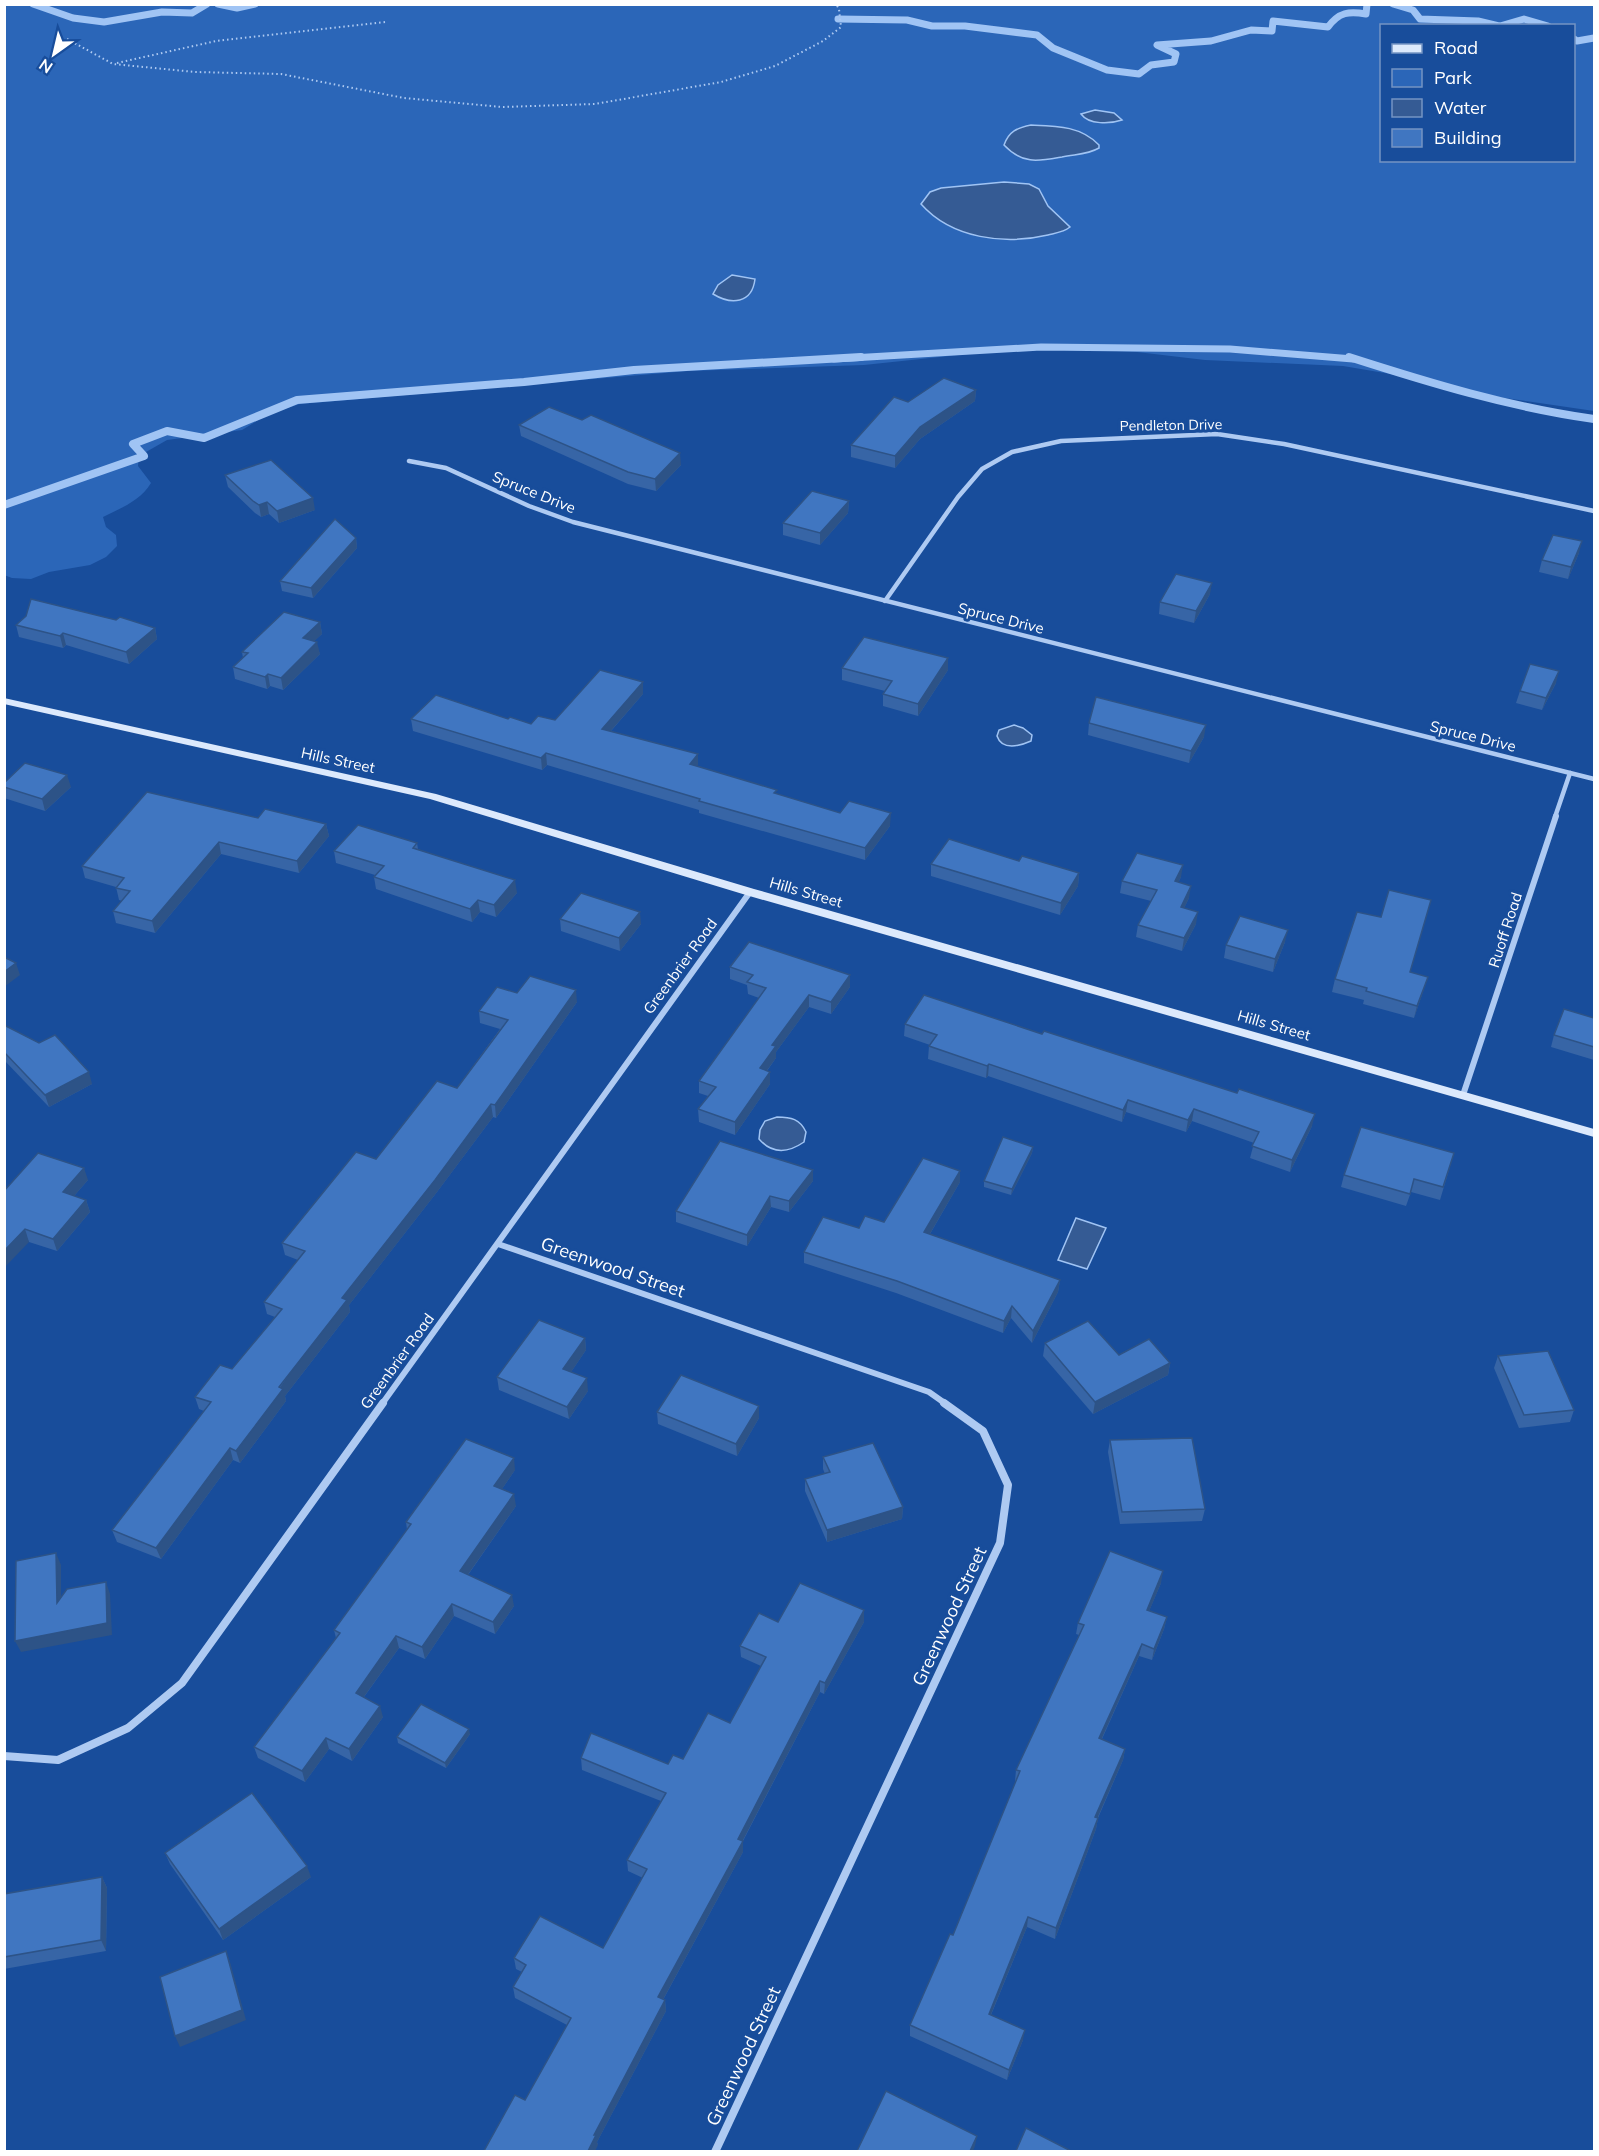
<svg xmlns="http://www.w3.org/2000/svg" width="1599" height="2156" viewBox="0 0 1599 2156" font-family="Mulish,sans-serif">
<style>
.green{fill:#2b66b8;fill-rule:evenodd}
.water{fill:#355b94;stroke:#a0c4f4;stroke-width:1.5}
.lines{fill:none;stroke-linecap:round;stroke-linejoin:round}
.stream-far1{stroke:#a0c4f4;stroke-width:7}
.stream{stroke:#a0c4f4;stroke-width:8}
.path{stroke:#aecaf2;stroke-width:2;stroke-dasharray:1.5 3;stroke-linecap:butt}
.street-far2{stroke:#aecaf2;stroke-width:4.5}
.street-far1{stroke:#aecaf2;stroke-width:6}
.street{stroke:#aecaf2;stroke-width:8}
.secondary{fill:#dce9fc;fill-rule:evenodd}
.wall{fill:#3765a6}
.shaded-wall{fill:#2d5387}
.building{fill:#4076c1;stroke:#2d5387;stroke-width:1.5}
.labels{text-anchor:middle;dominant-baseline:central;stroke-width:6;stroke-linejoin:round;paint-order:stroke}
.far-street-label{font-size:14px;fill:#fff;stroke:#184d9b}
.street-label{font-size:15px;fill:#fff;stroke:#184d9b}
.near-street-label{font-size:18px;fill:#fff;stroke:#184d9b}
</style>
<rect width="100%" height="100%" fill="#184d9b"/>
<path class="green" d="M4,5h1590v406l-96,-14 -66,-16 -89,-15 -138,-6 -68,-8 -102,-5 -171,18 -176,6 -388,33 -32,10 -26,16 -75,10 -28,16 -1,10 13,17c-11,18 -30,25 -48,34l3,10 10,8 1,11 -11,11 -16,8 -41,7 -18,7 -19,-1 -8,-3zM1382,26h192v134h-192z"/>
<g class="water">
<path d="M1095,110l19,3 8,7c-12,4 -33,5 -41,-6z"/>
<path d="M1031,125c26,1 50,1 68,20v3c-12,7 -24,6 -37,9 -23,4 -39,8 -58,-12 5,-14 13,-17 27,-20z"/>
<path d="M1004,182l25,2 10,5 9,17 22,21c-6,5 -14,6 -22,8 -43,10 -96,4 -127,-31l9,-12 11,-4z"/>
<path d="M732,275l23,4c-3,25 -24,26 -42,15l5,-9z"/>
<path d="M1014,725l9,3 9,7 -1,6c-11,5 -29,10 -34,-5l2,-6z"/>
<path d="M777,1117c14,0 23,2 29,15l-2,10c-16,11 -32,12 -45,-3l1,-9 5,-9z"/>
<path d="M1076,1218l30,10 -19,41 -29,-9z"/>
</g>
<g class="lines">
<g class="stream-far1">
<path d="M33,4l40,14 31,4 58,-10 30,1 15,-9"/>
<path d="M218,4l19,4 18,-4"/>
<path d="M1393,4l20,6 7,9 58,2 21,5"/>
<path d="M838,19l69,1 25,6h33l72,9 16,13 54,22 32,4 12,-9 23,-3 2,-8 -19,-9 54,-4 40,-11 21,1 1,-10 55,6c11,-15 21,-16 38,-13l1,-10"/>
<path d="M1500,26l24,-7 24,7"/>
<path d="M1574,39l3,2 17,-3"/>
<path d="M834,359l207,-12 189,2 123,10"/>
</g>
<g class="stream">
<path d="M1349,357c81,26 160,50 245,62"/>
<path d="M4,505l140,-49 -11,-12 34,-13 37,7 93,-38 227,-18 110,-12 227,-13"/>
</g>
<g class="path">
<path d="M67,39l46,25 82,8 86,2 123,24 98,9 93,-3 126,-22 54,-16 48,-25 18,-14 -2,-18 -3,-5"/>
<path d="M117,63l99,-22 169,-19"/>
</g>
<g class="street-far2">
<path d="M409,461l37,7 83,38 44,16 1021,257"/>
<path d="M885,601l73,-104 24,-28 30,-17 49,-11 156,-7 67,10 310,67"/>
<path d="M1555,817l15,-44"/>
</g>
<g class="street-far1">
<path d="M1463,1095l93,-279"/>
<path d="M498,1244l431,148 17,12"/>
<path d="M382,1404l368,-512"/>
</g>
<g class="street">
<path d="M4,1756l54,4 70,-32 54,-45 201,-280"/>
<path d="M715,2152l285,-609 8,-58 -25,-54 -39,-28"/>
</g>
<path class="secondary" d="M4,698l432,96 318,95 840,240v8l-848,-242 -316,-96 -426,-95z"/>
</g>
<g class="wall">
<path d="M976,390l-1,11 -55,38 -25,29 -44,-11v-12l57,-43z"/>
<path d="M519,425l162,40 -25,26 -28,-7 -107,-48z"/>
<path d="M225,475l90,35 -36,13 -10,-9 -8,3 -6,-4 -27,-26z"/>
<path d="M849,501l-1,12 -28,32 -37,-10v-12z"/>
<path d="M356,538l1,10 -44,50 -31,-7 -2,-10z"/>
<path d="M1579,553l-11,26 -29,-7 3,-12z"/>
<path d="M1210,594l-16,29 -35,-9 1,-12z"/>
<path d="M116,620l39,8 2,11 -28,25 -63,-19 -3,3 -44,-11 -3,-12z"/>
<path d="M320,622l2,12 -8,7 6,13 -37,36 -13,-4 -3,3 -32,-10 -2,-12 10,-9 -1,-6z"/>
<path d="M842,668l106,2 -30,46 -35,-10v-12l2,-3 -43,-11z"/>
<path d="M1556,683l-14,27 -26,-7 4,-12z"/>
<path d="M643,694l-32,37 87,35 79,28 63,19 50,13 -25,34 -166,-47v-3l-152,-45 -5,5 -129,-39 -2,-12h97l23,5 24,-4z"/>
<path d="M1089,723l115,14 -15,26 -101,-28z"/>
<path d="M4,783l67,4 -26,24 -41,-13z"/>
<path d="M258,818l68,6 3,12 -30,37 -78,-19 -66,79 -39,-10 -3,-12 9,-10 -3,-1 -3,-13 -31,-9 -3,-12z"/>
<path d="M417,843l1,6 99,44 -21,24 -16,-5 -8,10 -96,-33 -2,-12 1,-2 -39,-12 -2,-12z"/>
<path d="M1019,861l60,12 -1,13 -18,29 -129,-39v-12z"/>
<path d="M1181,877l-3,6 11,15 -5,10 12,16 -14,27 -46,-14 2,-12 13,-24 -31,-8 2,-12z"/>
<path d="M560,919l81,5 -21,27 -59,-20z"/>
<path d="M1285,942l-12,30 -49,-14 2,-13z"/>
<path d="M730,967l120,8v12l-19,27 -22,-7 -33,45v6l-9,13 3,13 -35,51 -36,-13 -1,-13 10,-13 -9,-3v-12l60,-83 -11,-4 -1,-9 -17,-6z"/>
<path d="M1410,972l14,17 -10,29 -51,-14 1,-4 -32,-8 3,-13z"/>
<path d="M517,993l60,9 -81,116 -3,-1 -56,75 -88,113 1,7 -65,84 1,5 -46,62 -7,-3 -72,99 -44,-17 -5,-12 92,-119 -5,-2 -4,-12 37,-28 43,-52 -8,-3 -3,-12 34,-42 -13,-5 -3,-12 175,-155 43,-59 -20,-6 -1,-12z"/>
<path d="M1594,1018v42l-43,-13 3,-12z"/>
<path d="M905,1024l407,102 -22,46 -40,-14 4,-15 -62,-22 -6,11 -60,-20 -4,10 -134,-46 -2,2 -58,-19 1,-13 1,-1 -26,-9z"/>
<path d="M4,1025l88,59 -43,23 -45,-47z"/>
<path d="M1033,1147l-1,6 -21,42 -27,-8v-6z"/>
<path d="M1454,1153l-14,47 -29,-8 -5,14 -65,-19 3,-12z"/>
<path d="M813,1170v11l-24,31 -18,-5 -24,39 -71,-24v-11z"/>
<path d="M960,1171v11l-30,52 130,46 -2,12 -26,51 -21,-25 -8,15 -107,-40 -92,-30v-11l55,-24 25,-6z"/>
<path d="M88,1180l-14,16 12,4 4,12 -33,39 -28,-9 -25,-51z"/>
<path d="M585,1338l1,12 -15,22 17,19 -19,28 -70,-29 -2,-13z"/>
<path d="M1045,1343l125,20 -2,12 -75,39 -50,-58z"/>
<path d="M1498,1356l76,54 -4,12 -51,6 -25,-60z"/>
<path d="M759,1406v12l-22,38 -79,-32 -1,-12z"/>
<path d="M1110,1440l95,69 -3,12 -82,3 -12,-72z"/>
<path d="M823,1457l80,50 -1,12 -75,23 -22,-51v-12l20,-5 -2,-5z"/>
<path d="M515,1470l-13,19 14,17 -48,69 46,31 -19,28 -41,-18 -29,43 -26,-11 -35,49 19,20 -31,44 -23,-12 -24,33 -47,-24 -4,-11 82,-109 -2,-8 73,-100 -1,-8z"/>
<path d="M1161,1583l-12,28 18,6 -3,12 -12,31 -13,-4 -37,83 23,10 -2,11 -25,58 -2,11 -41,110 -28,-12 -36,88 32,25 -16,40 -97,-44v-11l43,-90 63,-153 -1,-1 1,-11 63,-135 -3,-1 2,-11z"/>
<path d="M864,1610v12l-40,72 -4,-2 -77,149v11l-80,148h2l1,11 -69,131 1,3 -73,-45 42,-75 -52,-27 -2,-11 9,-15 -6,-3 -2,-11 89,-10 40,-70 -15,-7 -1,-11 34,-59 -79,-31 -1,-12 87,6 15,-5 47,-36 31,-57 -20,-9 -1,-11 38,-24z"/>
<path d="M470,1734l-24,34 -48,-25 -1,-6z"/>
<path d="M165,1853l146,24 -88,63 -53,-76z"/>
<path d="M102,1877l5,11 -1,63 -102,18v-75z"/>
</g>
<g class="shaded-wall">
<path d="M976,390l-1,11 -55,38 -25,29v-12l25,-29z"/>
<path d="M680,453l1,12 -25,26 -1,-12z"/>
<path d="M313,498l2,12 -36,13 -2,-12z"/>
<path d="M849,501l-1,12 -28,32v-12z"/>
<path d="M267,502l2,12 -8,3 -2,-12z"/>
<path d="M356,538l1,10 -44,50 -2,-10z"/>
<path d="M1582,541l-3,12 -11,26 3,-12z"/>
<path d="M1212,583l-2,11 -16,29 2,-12z"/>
<path d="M320,622l2,12 -17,16 -2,-12z"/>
<path d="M155,628l2,11 -28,25 -3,-12z"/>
<path d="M63,633l3,12 -3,3 -3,-12z"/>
<path d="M317,642l3,12 -37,36 -2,-12z"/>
<path d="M948,658v12l-30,46v-12z"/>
<path d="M1559,671l-3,12 -14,27 4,-12z"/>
<path d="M268,674l2,12 -3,3 -2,-12z"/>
<path d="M643,682v12l-41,47v-12z"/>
<path d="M1206,725l-2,12 -15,26 2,-12z"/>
<path d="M546,753l1,12 -5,5 -1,-12z"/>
<path d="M698,754v12l-8,-2z"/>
<path d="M67,775l4,12 -26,24 -3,-12z"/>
<path d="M891,813l-1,13 -25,34v-12z"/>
<path d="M326,824l3,12 -30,37 -2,-12z"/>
<path d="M219,842l2,12 -66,79 -3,-12z"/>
<path d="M1183,865l-2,12 -8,17 2,-13z"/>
<path d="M1079,873l-1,13 -18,29 1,-12z"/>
<path d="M515,880l2,13 -21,24 -2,-12z"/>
<path d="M1191,886l-2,12 -10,21 2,-12z"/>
<path d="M478,900l2,12 -8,10 -2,-13z"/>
<path d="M640,912l1,12 -21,27 -1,-13z"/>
<path d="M1198,912l-2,12 -14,27 2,-13z"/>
<path d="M1288,930l-3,12 -12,30 2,-13z"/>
<path d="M16,963l4,12 -16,12v-15z"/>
<path d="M850,975v12l-19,27v-12z"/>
<path d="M1428,977l-4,12 -10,29 3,-12z"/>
<path d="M576,990l1,12 -81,116 -1,-13z"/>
<path d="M809,995v12l-33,45v6l-16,22v-12l12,-23z"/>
<path d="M989,1064l-1,12 -2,2 1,-12z"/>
<path d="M89,1072l3,12 -43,23 -4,-12z"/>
<path d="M770,1072v12l-35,51v-13z"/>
<path d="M1128,1100l-2,12 -4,10 1,-12z"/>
<path d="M491,1104l2,13 -56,75 -88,113 1,7 -65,84 1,5 -46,62 -4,-12 106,-153z"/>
<path d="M1194,1109l-2,12 -6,11 2,-12z"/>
<path d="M1315,1114l-3,12 -22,46 2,-12z"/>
<path d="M1033,1147l-1,6 -21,42 1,-6z"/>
<path d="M84,1168l4,12 -21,24 -4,-12z"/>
<path d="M813,1170v11l-24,31v-11z"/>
<path d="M960,1171v11l-36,62v-12z"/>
<path d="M770,1196l1,11 -24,39v-11z"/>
<path d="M86,1200l4,12 -33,39 -4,-12z"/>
<path d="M25,1229l4,13 -25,26v-17z"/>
<path d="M1060,1280l-2,12 -26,51 1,-12z"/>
<path d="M1012,1306l-1,12 -8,15 1,-12z"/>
<path d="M585,1338l1,12 -21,31 -2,-12z"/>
<path d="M1170,1363l-2,12 -75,39 2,-12z"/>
<path d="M587,1378l1,13 -19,28 -2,-12z"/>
<path d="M759,1406v12l-22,38 -1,-12z"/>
<path d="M230,1448l3,12 -72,99 -5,-11z"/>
<path d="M514,1458l1,12 -19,28 -2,-12z"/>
<path d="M514,1494l2,12 -54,77 -2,-12z"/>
<path d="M903,1507l-1,12 -75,23v-12z"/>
<path d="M56,1553l5,12v49l-4,-11z"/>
<path d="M1163,1571l-2,12 -16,38 2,-11z"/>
<path d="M106,1582l4,12 2,41 -91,17 -6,-11z"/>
<path d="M512,1595l2,11 -19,28 -2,-12z"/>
<path d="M452,1604l2,12 -29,43 -3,-12z"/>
<path d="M864,1610v12l-40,72 1,-11z"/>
<path d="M1167,1617l-3,12 -12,31 2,-11z"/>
<path d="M396,1636l3,12 -41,57 -2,-12z"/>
<path d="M1142,1644l-3,12 -42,93 2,-11z"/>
<path d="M820,1681v11l-78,150 1,-1v11l-84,155 -1,-10 80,-158z"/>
<path d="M380,1706l3,11 -31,44 -3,-12z"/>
<path d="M469,1729l1,5 -24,34 -1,-5z"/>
<path d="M326,1738l3,11 -24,33 -3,-11z"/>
<path d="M1125,1749l-2,11 -30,68 2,-11z"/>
<path d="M1098,1818l-2,11 -41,110 1,-11z"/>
<path d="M307,1866l4,11 -88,63 -4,-11z"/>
<path d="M102,1877l5,11 -1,63 -5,-11z"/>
<path d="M1028,1917l-1,10 -40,97 2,-10z"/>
<path d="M226,1951l4,11 16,58 -66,27 -5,-11z"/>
<path d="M665,2000l1,11 -69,131 1,3 -3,6h-7l6,-16z"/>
<path d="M1025,2030l-2,10 -16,40 2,-10z"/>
<path d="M977,2136l-2,10 -2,5h-3z"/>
</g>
<g class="building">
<path d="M944,378l32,12 -56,37 -25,29 -44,-11 43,-48 14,5z"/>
<path d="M549,407l33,13 9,-5 89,38 -25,26 -27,-7 -109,-47z"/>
<path d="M271,460l42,38 -36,13 -10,-9 -8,3 -6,-4 -28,-26z"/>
<path d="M812,491l37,10 -29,32 -37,-10z"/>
<path d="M335,519l21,19 -45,50 -31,-7z"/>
<path d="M1553,535l29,6 -11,26 -29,-7z"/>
<path d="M1176,574l36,9 -16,28 -36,-9z"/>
<path d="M31,599l85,21 4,-3 35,11 -29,24 -63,-19 -3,3 -44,-11 10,-9z"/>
<path d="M284,612l36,10 -17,16 14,4 -36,36 -13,-4 -3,3 -32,-10 15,-14 -6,-1z"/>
<path d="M864,637l84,21 -30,46 -35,-10 9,-13 -50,-13z"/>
<path d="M1530,664l29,7 -13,27 -26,-7z"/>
<path d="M600,670l43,12 -41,47 96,25 -8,10 87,26 -3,3 66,20 9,-12 42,12 -26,35 -166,-47 1,-2 -154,-46 -5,5 -130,-39 25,-24 72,24 2,-2 21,7 7,-8 17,4z"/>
<path d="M1096,697l110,28 -15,26 -102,-28z"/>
<path d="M25,763l42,12 -25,24 -38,-12v-4z"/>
<path d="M147,792l111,26 7,-9 61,15 -29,37 -78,-19 -67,79 -39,-10 17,-20 -14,-3 8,-10 -42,-12z"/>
<path d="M358,825l59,18 -4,5 102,32 -21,25 -16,-5 -8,9 -96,-32 10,-11 -50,-15z"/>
<path d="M949,839l70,22 3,-5 57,17 -18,30 -130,-39z"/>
<path d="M1137,853l46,12 -8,16 16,5 -10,21 17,5 -14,26 -46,-13 19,-35 -35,-9z"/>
<path d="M1389,890l42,10 -21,72 18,5 -11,29 -51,-15 1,-3 -32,-9 22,-67 24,5z"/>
<path d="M581,893l59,19 -21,26 -59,-19z"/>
<path d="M1240,916l48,14 -13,29 -49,-14z"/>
<path d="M749,942l101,33 -19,27 -22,-7 -37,50 4,1 -16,22 10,4 -35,50 -37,-13 18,-22 -17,-6 67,-93 -19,-6 6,-7 -23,-8z"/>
<path d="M4,957l12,6 -12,9z"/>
<path d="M530,976l46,14 -81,115 -4,-1 -56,76 -93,118 5,2 -68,87 4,2 -47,62 -6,-3 -74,100 -44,-18 99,-128 -16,-5 25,-32 12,4 50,-60 -18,-7 41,-51 -23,-8 74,-91 20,7 61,-78 20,7 51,-68 -29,-9 18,-24 20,6z"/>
<path d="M924,995l118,39 2,-3 193,62 2,-4 76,25 -23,46 -40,-14 7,-14 -65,-23 -6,11 -60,-20 -5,10 -134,-46 -2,2 -58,-20 8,-11 -32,-11z"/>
<path d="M1564,1009l30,9v29l-40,-12z"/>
<path d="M4,1025l35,18 16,-8 34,37 -44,23 -41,-43z"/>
<path d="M1361,1127l93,26 -11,34 -29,-8 -4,15 -66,-19z"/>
<path d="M1003,1137l30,10 -21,42 -28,-8z"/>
<path d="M720,1141l93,29 -24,31 -19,-5 -23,39 -71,-24z"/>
<path d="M38,1153l46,15 -21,24 23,8 -33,39 -28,-10 -21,22v-60z"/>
<path d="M923,1158l37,13 -36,61 136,48 -27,51 -21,-25 -8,15 -107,-40 -93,-29 19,-35 36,11 6,-12 19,6z"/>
<path d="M539,1320l46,18 -22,31 24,9 -20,29 -70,-30z"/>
<path d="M1088,1321l31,34 30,-16 21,24 -75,39 -50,-59z"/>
<path d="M1548,1351l26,59 -50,5 -26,-59z"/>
<path d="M681,1375l78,31 -23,38 -79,-32z"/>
<path d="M1192,1438l13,71 -83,3 -12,-72z"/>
<path d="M466,1439l48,19 -20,28 20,8 -54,77 52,24 -19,27 -41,-18 -30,43 -26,-11 -40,57 24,13 -31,43 -23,-11 -24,33 -48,-24 86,-114 -6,-3 77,-106 -5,-2z"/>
<path d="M873,1443l30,64 -76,23 -22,-51 25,-7 -7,-15z"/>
<path d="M1110,1551l53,20 -16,39 20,7 -13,32 -12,-5 -43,94 26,11 -30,68 3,1 -42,110 -28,-11 -39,97 36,16 -16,40 -99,-45 40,-91 3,1 67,-164 -4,-1 68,-145 -6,-2z"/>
<path d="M56,1553l1,50 10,-14 39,-7 1,41 -92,18 1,-80z"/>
<path d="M800,1583l64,27 -39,73 -5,-2 -82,158 5,2 -85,156 7,3 -71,135h2l-8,16h-104l31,-56 10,5 46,-82 -58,-31 13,-22 -12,-7 26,-42 63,32 44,-79 -20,-9 39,-67 -85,-35 10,-25 77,31 5,-9 10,4 25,-46 22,10 36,-66 -26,-11 19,-33 19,9z"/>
<path d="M421,1704l48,25 -24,34 -48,-26z"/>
<path d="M252,1793l55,73 -88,63 -54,-76z"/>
<path d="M102,1877l-1,63 -97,17v-63z"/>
<path d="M226,1951l16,59 -67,26 -15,-59z"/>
<path d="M886,2091l91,45 -7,15h-113z"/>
<path d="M1026,2128l45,23h-55z"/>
</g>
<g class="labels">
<g class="far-street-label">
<text transform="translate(1171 425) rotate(-1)">Pendleton Drive</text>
</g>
<g class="street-label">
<text transform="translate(534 492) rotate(22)">Spruce Drive</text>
<text transform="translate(1001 618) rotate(14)">Spruce Drive</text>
<text transform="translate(1473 736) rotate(14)">Spruce Drive</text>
<text transform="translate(338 760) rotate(12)">Hills Street</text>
<text transform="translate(806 892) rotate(16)">Hills Street</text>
<text transform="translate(1505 930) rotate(-72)">Ruoff Road</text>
<text transform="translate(680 966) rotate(-54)">Greenbrier Road</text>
<text transform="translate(1274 1025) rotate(16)">Hills Street</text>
<text transform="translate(397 1361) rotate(-54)">Greenbrier Road</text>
</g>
<g class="near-street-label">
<text transform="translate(613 1267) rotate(19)">Greenwood Street</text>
<text transform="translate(949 1616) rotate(-65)">Greenwood Street</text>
<text transform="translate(743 2056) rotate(-65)">Greenwood Street</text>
</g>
</g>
<rect width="1599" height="2156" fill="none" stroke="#ffffff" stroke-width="12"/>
<rect x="1380" y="24" width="195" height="138" fill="#184d9b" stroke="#7494c3" stroke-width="1.5"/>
<rect x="1392" y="44" width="30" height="9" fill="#dce9fc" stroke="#7494c3" stroke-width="1.5"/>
<text x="1434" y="54" font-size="18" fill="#ffffff">Road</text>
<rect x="1392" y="69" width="30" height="18" fill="#2b66b8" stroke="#7494c3" stroke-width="1.5"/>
<text x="1434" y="84" font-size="18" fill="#ffffff">Park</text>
<rect x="1392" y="99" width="30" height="18" fill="#355b94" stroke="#7494c3" stroke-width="1.5"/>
<text x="1434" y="114" font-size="18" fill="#ffffff">Water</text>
<rect x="1392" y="129" width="30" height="18" fill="#4076c1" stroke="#7494c3" stroke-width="1.5"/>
<text x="1434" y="144" font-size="18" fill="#ffffff">Building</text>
<g transform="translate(54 54) rotate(214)" stroke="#184d9b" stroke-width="4.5" paint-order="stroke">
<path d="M0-4.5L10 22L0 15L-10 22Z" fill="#ffffff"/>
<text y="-9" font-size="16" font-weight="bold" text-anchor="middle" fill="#ffffff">N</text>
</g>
</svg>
